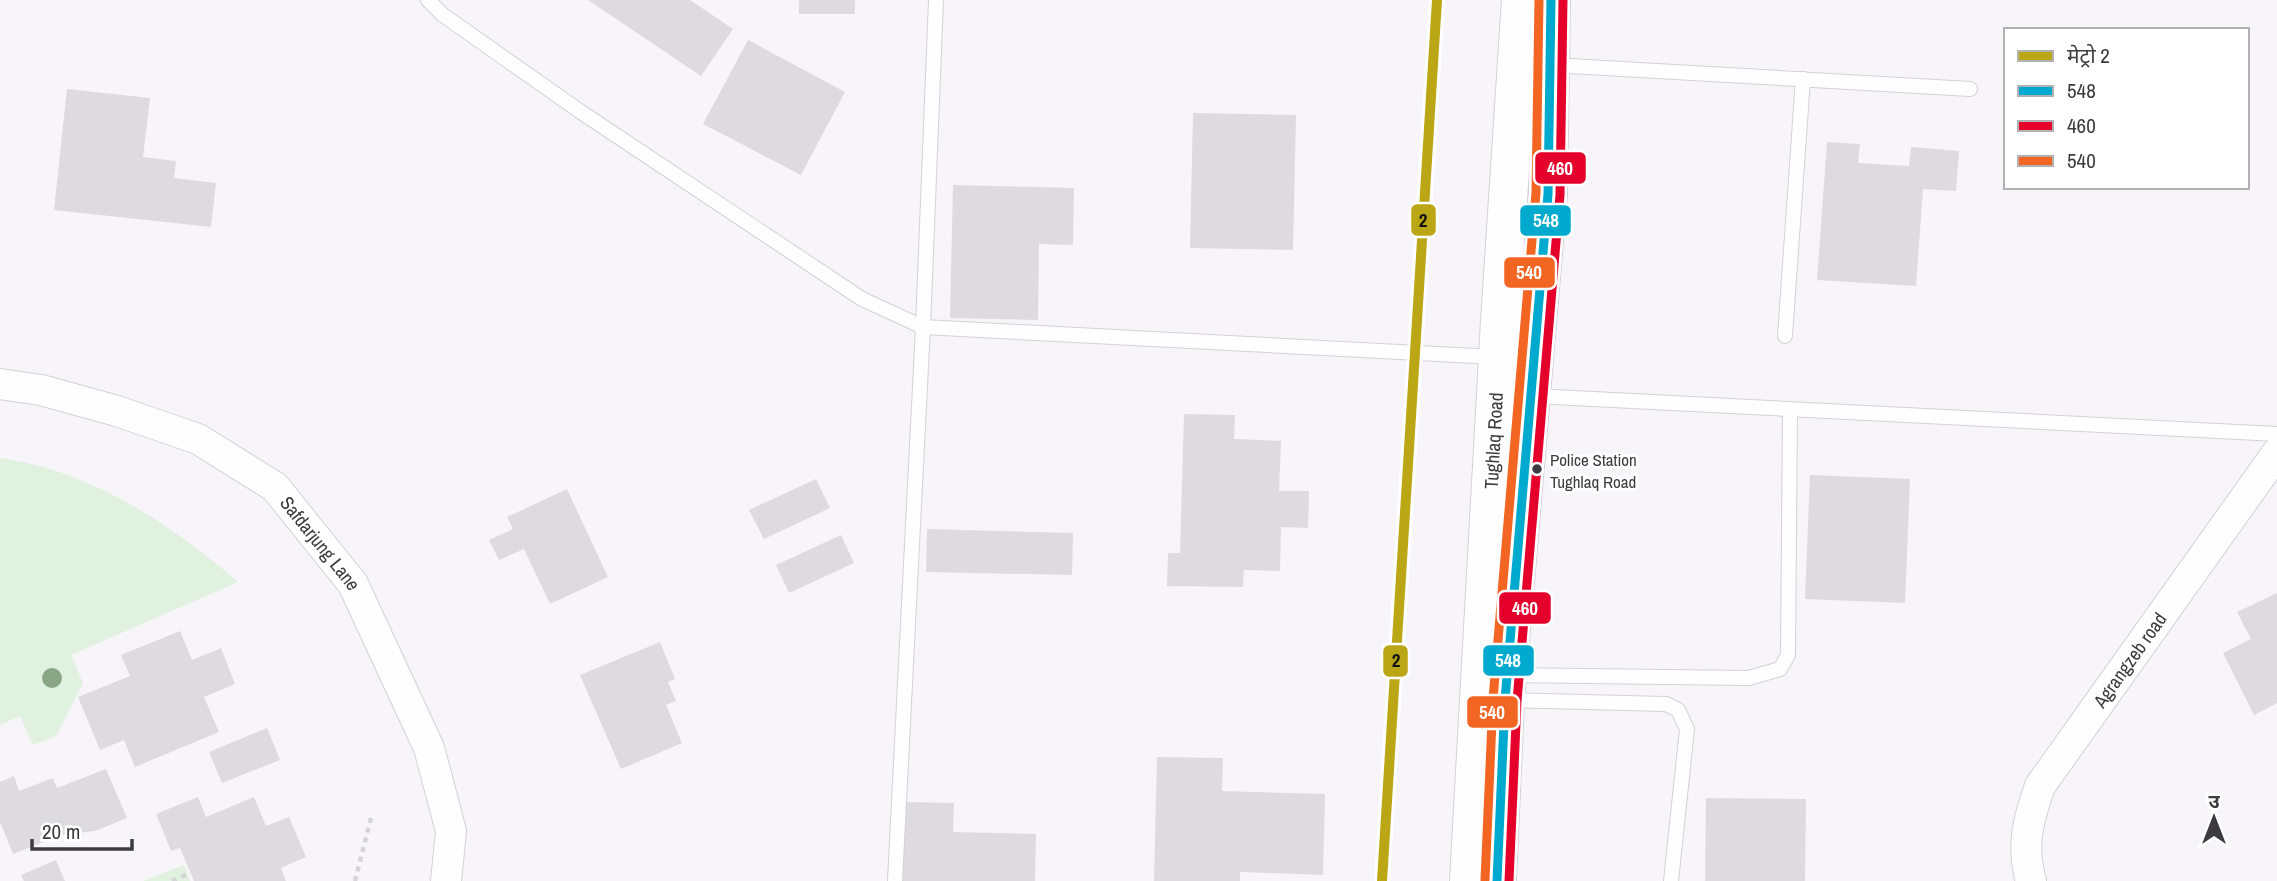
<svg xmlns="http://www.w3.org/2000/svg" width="2277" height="881" viewBox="0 0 2277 881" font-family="'Archivo Narrow','Noto Sans Devanagari',sans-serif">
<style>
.green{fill:#e1f1df}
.building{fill:#dddbe0}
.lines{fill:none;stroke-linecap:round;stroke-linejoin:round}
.lane-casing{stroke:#d3d1d6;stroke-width:16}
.street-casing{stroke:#d3d1d6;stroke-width:32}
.secondary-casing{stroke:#d3d1d6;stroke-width:40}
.path{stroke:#d5d4d6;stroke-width:4.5;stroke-dasharray:5 5;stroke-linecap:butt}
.lane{stroke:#fefefe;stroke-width:14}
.street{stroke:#fefefe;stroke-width:30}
.secondary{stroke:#fefefe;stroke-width:38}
.bus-1-casing{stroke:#fff;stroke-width:14}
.bus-2-casing{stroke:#fff;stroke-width:14}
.bus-3-casing{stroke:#fff;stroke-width:14}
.bus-1{stroke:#00a9ce;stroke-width:9}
.bus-2{stroke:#e4002b;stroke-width:9}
.bus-3{stroke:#f26522;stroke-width:9}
.metro-1-casing{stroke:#fff;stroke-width:16}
.metro-1{stroke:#bba616;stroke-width:10}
.tree{fill:#8ba686}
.bus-dot{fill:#3d3b40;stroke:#fff;stroke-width:2.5}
.labels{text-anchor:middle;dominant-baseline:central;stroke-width:6;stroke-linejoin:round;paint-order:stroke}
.bus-label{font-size:17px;fill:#3d3b40;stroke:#fff;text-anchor:start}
.street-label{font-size:19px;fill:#3d3b40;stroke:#fff}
.line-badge{stroke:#fff;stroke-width:2.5}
.badge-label{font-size:19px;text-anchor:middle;font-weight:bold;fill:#fff}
.pale-badge-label{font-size:19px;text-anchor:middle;font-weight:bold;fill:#111}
</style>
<rect width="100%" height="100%" fill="#f7f5fa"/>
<g class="green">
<path d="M0,458c92,13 169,65 238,124l-167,73 12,28 -27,53 -23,9 -13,-29 -20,9z"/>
<path d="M184,865l6,16h-47z"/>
</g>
<g class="building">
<path d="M588,0h102l43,29 -32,47z"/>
<rect x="799" y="0" width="56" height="14"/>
<path d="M748,40l97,52 -44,83 -98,-51z"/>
<path d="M67,89l83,9 -7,59 33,4 -2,17 42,5 -5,44 -157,-17z"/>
<path d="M1193,113l103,2 -3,135 -103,-2z"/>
<path d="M1827,142l33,2 -2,19 51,3 2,-19 48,4 -3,40 -33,-2 -7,97 -99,-6z"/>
<path d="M953,185l121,3 -1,57 -34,-1 -1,76 -88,-2z"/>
<path d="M1184,414l51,1 -1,24 47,2 -2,50h30l-1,37 -27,-1 -1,44 -36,-1 -1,17 -76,-1 1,-33h12z"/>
<path d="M1810,475l100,4 -5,124 -100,-4z"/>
<path d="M816,479l14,29 -66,31 -15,-29z"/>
<path d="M567,489l41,88 -58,27 -26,-55 -25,11 -10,-20 24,-11 -6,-12z"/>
<path d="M927,529l146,4 -1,42 -146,-3z"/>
<path d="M841,535l13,28 -65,30 -13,-28z"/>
<path d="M2277,593v110l-23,12 -31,-62 28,-14 -14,-27z"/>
<path d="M180,631l12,29 29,-12 14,36 -31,13 15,35 -84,35 -11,-27 -24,10 -22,-53 52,-21 -9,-21z"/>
<path d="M660,642l15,37 -7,3 8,19 -10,4 16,38 -61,26 -41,-94z"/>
<path d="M267,728l13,32 -58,23 -13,-31z"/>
<path d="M1157,757l66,1 -1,33 103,3 -2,81 -83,-3v9h-86z"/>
<path d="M106,769l21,49 -32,13 -34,4 -48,19 -13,-32v-40l14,-6 5,15 34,-13 4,10z"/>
<path d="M198,797l8,20 48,-20 12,29 23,-9 17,40 -25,11 5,13h-92l-14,-33 -9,3 -15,-37z"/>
<path d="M1706,798l100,1 -1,82h-100z"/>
<path d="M905,802l49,1 -1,29 83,2 -1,47h-132z"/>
<path d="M56,860l9,21h-41l-3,-6z"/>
</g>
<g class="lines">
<defs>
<g id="lane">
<path d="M428,0l15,15 138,97 281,187 61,28 572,30"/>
<path d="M1552,65l418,24"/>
<path d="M1785,336l18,-257"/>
<path d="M1534,396l743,38"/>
<path d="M1509,675l240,3 31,-9 8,-14 2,-246"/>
<path d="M1506,700l160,4 12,6 9,19 -16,152"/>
<path d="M895,881l28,-554 13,-327"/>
</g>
<g id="street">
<path id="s1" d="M0,384l41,6 76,21 81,28 77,48 78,97 76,164 22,83 -5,50"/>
<path id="s2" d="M2031,881c-10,-35 -3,-61 9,-95l237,-333"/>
</g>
<g id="secondary">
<path id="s3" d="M1469,881l31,-560 21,-321"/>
<path d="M1497,881l8,-181 43,-506 3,-194"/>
</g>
</defs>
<use href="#lane" class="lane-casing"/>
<use href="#street" class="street-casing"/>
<use href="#secondary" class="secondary-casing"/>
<g class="path">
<path d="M172,881l18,-8"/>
<path d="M355,881l16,-63"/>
</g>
<use href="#lane" class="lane"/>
<use href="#street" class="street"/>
<use href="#secondary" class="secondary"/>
<defs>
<path id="bus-1" d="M1497,881l8,-181 43,-506 3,-194"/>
<path id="bus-2" d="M1509,881l8,-180 43,-506 3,-195"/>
<path id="bus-3" d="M1485,880l8,-181 43,-506 3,-193"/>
</defs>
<use href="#bus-1" class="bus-1-casing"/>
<use href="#bus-2" class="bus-2-casing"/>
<use href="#bus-3" class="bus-3-casing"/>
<use href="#bus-1" class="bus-1"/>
<use href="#bus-2" class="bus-2"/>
<use href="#bus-3" class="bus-3"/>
<defs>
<path id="metro-1" d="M1382,881l55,-881"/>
</defs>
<use href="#metro-1" class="metro-1-casing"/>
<use href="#metro-1" class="metro-1"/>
</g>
<circle class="tree" cx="52" cy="678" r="10"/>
<circle class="bus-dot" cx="1537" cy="469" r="6"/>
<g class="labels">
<g class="bus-label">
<text x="1550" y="459">Police Station<tspan x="1550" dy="22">Tughlaq Road</tspan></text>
</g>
<g class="street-label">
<text stroke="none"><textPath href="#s3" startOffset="441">Tughlaq Road</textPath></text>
<text stroke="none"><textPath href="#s1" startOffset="369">Safdarjung Lane</textPath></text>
<text stroke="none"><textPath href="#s2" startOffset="252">Agrangzeb road</textPath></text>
</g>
</g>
<g class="line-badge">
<rect x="1534" y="151" width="53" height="34" rx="7" fill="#e4002b"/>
<rect x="1410" y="203" width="27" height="34" rx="7" fill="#bba616"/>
<rect x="1519" y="204" width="53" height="33" rx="7" fill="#00a9ce"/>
<rect x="1503" y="256" width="53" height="33" rx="7" fill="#f26522"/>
<rect x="1498" y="591" width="54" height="34" rx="7" fill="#e4002b"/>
<rect x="1482" y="644" width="53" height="33" rx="7" fill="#00a9ce"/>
<rect x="1382" y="644" width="27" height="34" rx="7" fill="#bba616"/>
<rect x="1466" y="695" width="53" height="34" rx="7" fill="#f26522"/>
</g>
<g class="badge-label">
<text x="1560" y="175">460</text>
<text x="1546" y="227">548</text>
<text x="1529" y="279">540</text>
<text x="1525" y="615">460</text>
<text x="1508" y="667">548</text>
<text x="1492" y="719">540</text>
</g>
<g class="pale-badge-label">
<text x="1423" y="227">2</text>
<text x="1396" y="667">2</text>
</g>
<rect x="2004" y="28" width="245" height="161" fill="#ffffff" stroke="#b1b1b3" stroke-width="2"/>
<rect x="2018" y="51" width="35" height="10" fill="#bba616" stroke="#b1b1b3" stroke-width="2"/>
<text x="2067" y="63" font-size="21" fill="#3d3b40">मेट्रो 2</text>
<rect x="2018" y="86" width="35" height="10" fill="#00a9ce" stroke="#b1b1b3" stroke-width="2"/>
<text x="2067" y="98" font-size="21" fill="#3d3b40">548</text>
<rect x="2018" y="121" width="35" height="10" fill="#e4002b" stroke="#b1b1b3" stroke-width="2"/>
<text x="2067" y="133" font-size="21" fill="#3d3b40">460</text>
<rect x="2018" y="156" width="35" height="10" fill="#f26522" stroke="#b1b1b3" stroke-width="2"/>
<text x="2067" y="168" font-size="21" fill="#3d3b40">540</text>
<g transform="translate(2214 818)" stroke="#ffffff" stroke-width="5" paint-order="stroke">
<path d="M0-5L12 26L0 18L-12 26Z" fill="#3d3b40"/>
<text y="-10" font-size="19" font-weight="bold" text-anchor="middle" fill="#3d3b40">उ</text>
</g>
<path d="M32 839v10h100v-10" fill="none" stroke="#3d3b40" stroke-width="3.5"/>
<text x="42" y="839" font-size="21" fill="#3d3b40" stroke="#ffffff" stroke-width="5" paint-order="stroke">20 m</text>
</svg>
